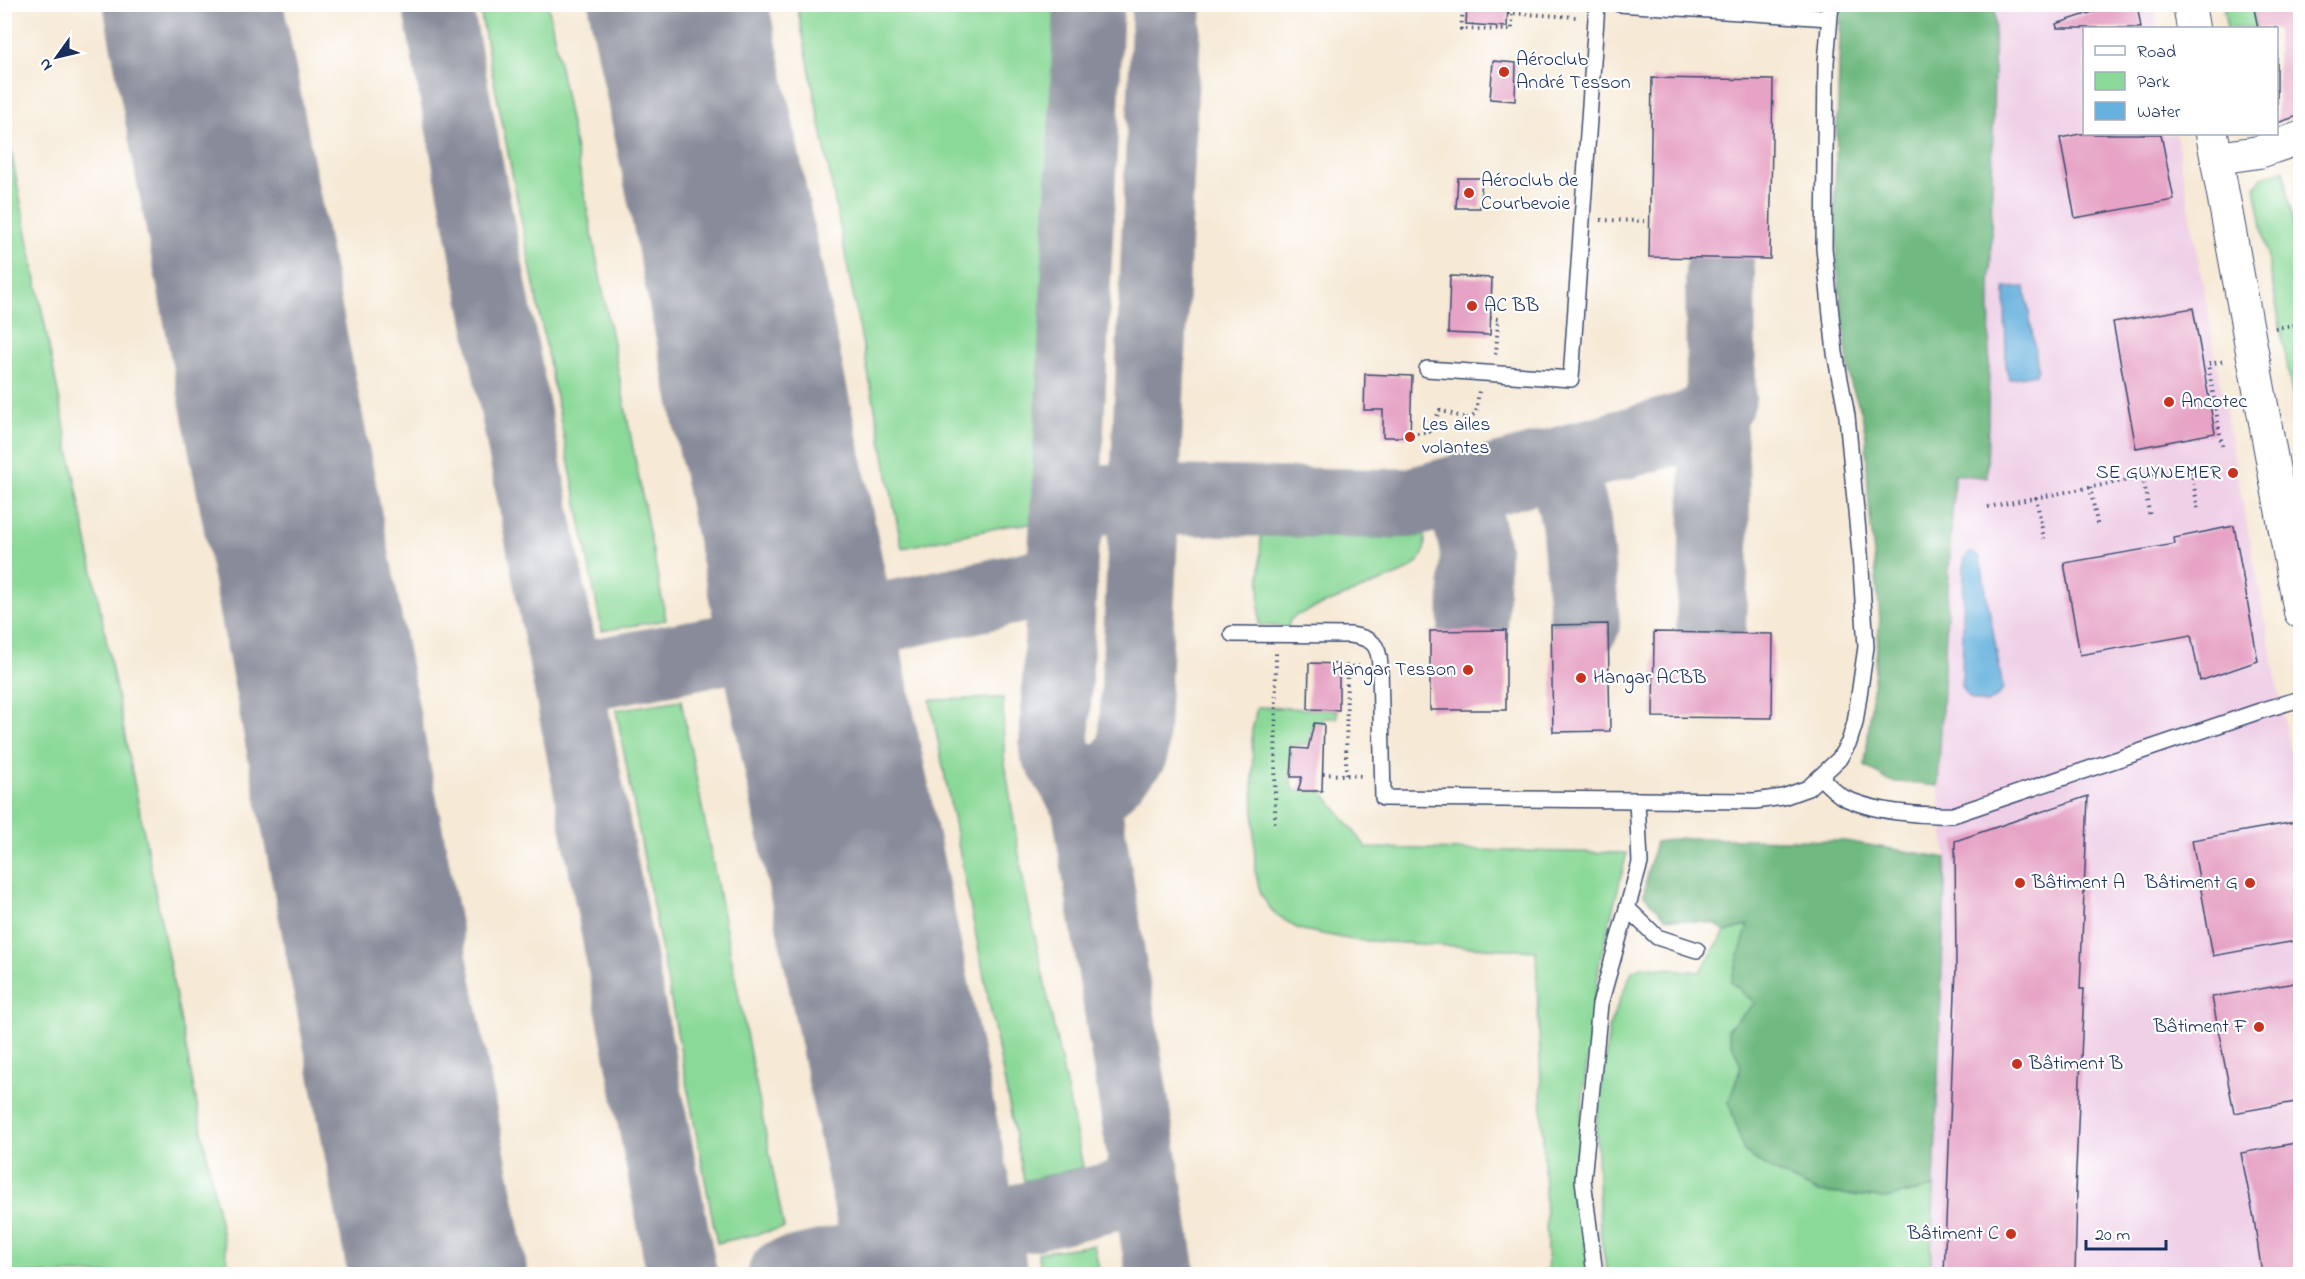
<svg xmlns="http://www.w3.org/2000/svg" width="2305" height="1279" viewBox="0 0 2305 1279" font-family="'Indie Flower',sans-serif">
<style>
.built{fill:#efd0e7}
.green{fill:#8bd998;stroke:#53847b;stroke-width:1.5}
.forest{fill:#70b980;stroke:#46746f;stroke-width:1.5}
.water{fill:#65b0dd;stroke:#40709e;stroke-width:1.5}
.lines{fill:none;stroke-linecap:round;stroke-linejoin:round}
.taxiway{stroke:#888c9a;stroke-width:70}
.runway{stroke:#888c9a;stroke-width:178}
.building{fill:#e6a3c5}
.service-casing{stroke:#3c4b70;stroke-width:18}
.minor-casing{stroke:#3c4b70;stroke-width:34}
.path{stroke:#3c4b70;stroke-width:4;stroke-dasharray:1.5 4.5;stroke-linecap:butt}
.service{stroke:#fff;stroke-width:15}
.minor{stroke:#fff;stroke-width:32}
.poi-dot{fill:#c8321e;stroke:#fff;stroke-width:2}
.labels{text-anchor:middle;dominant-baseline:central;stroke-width:4.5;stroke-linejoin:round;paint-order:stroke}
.poi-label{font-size:20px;fill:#1b2f5e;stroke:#fff;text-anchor:start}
</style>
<rect width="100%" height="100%" fill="#fff"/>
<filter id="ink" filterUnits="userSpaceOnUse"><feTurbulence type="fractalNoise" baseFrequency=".0167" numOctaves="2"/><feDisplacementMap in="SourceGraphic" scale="12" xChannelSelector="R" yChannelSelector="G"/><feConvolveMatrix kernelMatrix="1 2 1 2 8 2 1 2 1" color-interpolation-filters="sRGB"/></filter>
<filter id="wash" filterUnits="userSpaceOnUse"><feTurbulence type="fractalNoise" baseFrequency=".008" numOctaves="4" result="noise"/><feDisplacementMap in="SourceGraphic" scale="24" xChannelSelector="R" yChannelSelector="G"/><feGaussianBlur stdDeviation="1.35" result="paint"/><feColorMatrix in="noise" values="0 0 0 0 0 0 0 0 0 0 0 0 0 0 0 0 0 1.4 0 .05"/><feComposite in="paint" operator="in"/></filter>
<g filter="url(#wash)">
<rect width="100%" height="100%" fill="#f6e9d5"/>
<path class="built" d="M2018,4l136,1 4,23h-74v106h92l58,323 66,348v469h-370l16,-416 -8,-72 16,-312 33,4 8,-466z"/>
<g class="green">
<path d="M479,5h69l118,615 -64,11z"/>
<path d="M797,5h277l-26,517 -42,4 -104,22z"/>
<path d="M2223,5h30l4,23h-30z"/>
<path d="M4,121h1l225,1153h-225z"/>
<path d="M2284,170l16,94v172l-45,-249 7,-10z"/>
<path d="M1421,516c5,27 10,40 -16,56l-108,43 -7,5 -2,7 -29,-2 2,-105h122z"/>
<path d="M1003,698l1,59 18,117 61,293 -59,14 -94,-481z"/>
<path d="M681,700l103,528 -67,15 -101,-533z"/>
<path d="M1257,707l80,3v8h-14v26l-32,1v37l4,9h27l45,57 260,5 -27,107 -17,136 -4,55v60l12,63h-43l-12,-323 -183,-11 -55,-11 -25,-17 -12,-17 -6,-24 -3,-140z"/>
<path d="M1749,925l-18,57 24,21 -28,27 14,37 -12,35 15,50 26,17 48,23 67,6 49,-11 -4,87h-323l-7,-43 -4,-108 14,-99 22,-53 11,-5 57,6 25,-40z"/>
<path d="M1094,1245l6,29h-58l-4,-21z"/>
</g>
<g class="forest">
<path d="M1841,5h154l-8,473 -33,-4 -16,312 -49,-5 -24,-15 15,-147 -12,-126 -2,-56 -4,-23 -12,-33 -13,-116 -2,-72z"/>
<path d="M1683,838l161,3 102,17 -12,329 -49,11 -67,-6 -48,-23 -26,-17 -15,-50 12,-35 -14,-37 28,-27 -24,-21 17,-57 -23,7 -9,-8 -50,-6 -22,-23 3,-21 9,-32z"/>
</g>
<g class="water">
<path d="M2025,287l13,82 -2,5 -27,5 -3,-11 -1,-80z"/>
<path d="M1968,553h5l7,4 23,132 -5,7 -11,7c-13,-2 -22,-4 -25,-18l2,-123z"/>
</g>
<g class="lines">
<g class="taxiway">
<path d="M437,4l245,1270"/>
<path d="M1089,4l-35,745 32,54 75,471"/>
<path d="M1710,416c9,70 3,142 1,212"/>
<path d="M1561,462l15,59 9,103"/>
<path d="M1460,490l15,59 -2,82"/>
<path d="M1064,545c7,-26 11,-39 39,-46l279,5 28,-1 280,-77 20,-10 11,-18 -1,-128"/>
<path d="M567,679l239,-45 257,-55"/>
<path d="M1086,803l47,-51 34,-748"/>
<path d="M783,1274l363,-85"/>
</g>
<g class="runway">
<path d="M193,4l245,1270"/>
<path d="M678,4l260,1270"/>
</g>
</g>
<g id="blocks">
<g class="building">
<path d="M1467,4h41l-1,23 -41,-3z"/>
<path d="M2117,4h20l4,24h-84l-1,-4z"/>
<path d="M2253,4h48v111l-24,8v-95h-19z"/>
<path d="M1493,61l23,2 -1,38 -25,-2z"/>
<path d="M1652,78l121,2 -3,179 -121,-2z"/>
<path d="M2080,134h81l13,66 -99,18 -15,-80z"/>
<path d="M1458,178h24l-2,30h-24z"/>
<path d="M1450,276l42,2 -2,57 -42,-2z"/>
<path d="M2193,308l22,125 -79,15 -23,-126z"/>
<path d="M1365,374l47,2 -2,61h-27v-27h-19z"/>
<path d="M2234,526l24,135 -58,20 -9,-46 -111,20 -16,-92 111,-19 -1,-6z"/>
<path d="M1608,624l2,107 -57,1 -2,-107z"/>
<path d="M1506,630v80h-76v-79z"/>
<path d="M1654,632l119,2 -1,84 -119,-1z"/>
<path d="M1309,663l30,1v46l-31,-1z"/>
<path d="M1314,723l10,1 -2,67h-24l4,-14h-11l2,-29 15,1z"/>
<path d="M2088,796l-8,193h4l-1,23 -8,180h2l-2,83h-131l12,-307 -1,-127z"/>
<path d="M2301,821v119l-88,16 -21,-116z"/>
<path d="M2301,982v119l-67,12 -22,-116z"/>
<path d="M2301,1142v133h-39l-8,-56 -13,-66z"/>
</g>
</g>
</g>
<g filter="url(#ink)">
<use href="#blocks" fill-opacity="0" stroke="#3c4b70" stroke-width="1.5"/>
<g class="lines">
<defs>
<g id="service">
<path d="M1619,4l210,14"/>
<path d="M1427,369l144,10 26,-375"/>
<path d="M1232,634l118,1c22,3 29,9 30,31l3,132 372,3 28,-4 25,-9 31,-29 10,-17 6,-19 11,-76 -6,-94 -13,-137 -12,-63 -11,-105 2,-186 5,-58"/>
<path d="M1820,777c6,6 14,14 21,19 30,16 79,20 112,19l307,-104 40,-12"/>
<path d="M1627,908l30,29 40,13"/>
<path d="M1595,1274l-12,-94 17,-176 40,-141 -3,-63"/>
</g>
<g id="minor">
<path d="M2189,4l4,24"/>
<path d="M2212,134l88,478"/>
<path d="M2217,158l42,-6 41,-14"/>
</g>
</defs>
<use href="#service" class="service-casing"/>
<use href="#minor" class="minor-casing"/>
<g class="path">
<path d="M1430,5l33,2 -2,22 51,1v-17"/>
<path d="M1508,13l68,4"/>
<path d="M1601,220l43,1"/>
<path d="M1490,318l8,1 -2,36"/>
<path d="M2275,328l25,-4"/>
<path d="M1417,433l12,-1 11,-22 27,9 9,-6 3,-22"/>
<path d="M2222,446l-14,-82 18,-3"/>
<path d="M2143,477l7,41"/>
<path d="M2090,487l8,41"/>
<path d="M2036,497l8,42"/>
<path d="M1988,507l203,-39 7,41"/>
<path d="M1323,774l40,2"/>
<path d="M1346,775l1,-109h12"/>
<path d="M1275,823l1,-170"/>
</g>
<use href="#service" class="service"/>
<use href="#minor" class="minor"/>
</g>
</g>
<g class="poi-dot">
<circle cx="1504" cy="72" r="6"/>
<circle cx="1469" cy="193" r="6"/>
<circle cx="1472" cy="306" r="6"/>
<circle cx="2169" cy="402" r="6"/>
<circle cx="1410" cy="437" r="6"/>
<circle cx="2233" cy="473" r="6"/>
<circle cx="1468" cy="670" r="6"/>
<circle cx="1581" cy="678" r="6"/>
<circle cx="2020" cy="883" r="6"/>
<circle cx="2250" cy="883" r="6"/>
<circle cx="2259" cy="1027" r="6"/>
<circle cx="2017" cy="1064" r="6"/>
<circle cx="2011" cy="1234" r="6"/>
</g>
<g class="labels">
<g class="poi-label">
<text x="1516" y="60">Aéroclub<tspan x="1516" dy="23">André Tesson</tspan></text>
<text x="1481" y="181">Aéroclub de<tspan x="1481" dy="23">Courbevoie</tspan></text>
<text x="1484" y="306">AC BB</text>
<text x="2181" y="402">Ancotec</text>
<text x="1422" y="425">Les ailes<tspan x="1422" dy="23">volantes</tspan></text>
<text x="2221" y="473" text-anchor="end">SE GUYNEMER</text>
<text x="1456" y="670" text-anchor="end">Hangar Tesson</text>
<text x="1593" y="678">Hangar ACBB</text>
<text x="2032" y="883">Bâtiment A</text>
<text x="2238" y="883" text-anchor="end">Bâtiment G</text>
<text x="2247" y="1027" text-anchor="end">Bâtiment F</text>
<text x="2029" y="1064">Bâtiment B</text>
<text x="1999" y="1234" text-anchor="end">Bâtiment C</text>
</g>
</g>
<rect width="2305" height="1279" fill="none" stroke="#fff" stroke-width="24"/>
<rect x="2083" y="27" width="195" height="108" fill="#ffffff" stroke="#a4acbf" stroke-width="1.5"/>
<rect x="2095" y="46" width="30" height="9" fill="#ffffff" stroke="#a4acbf" stroke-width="1.5"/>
<text x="2137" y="57" font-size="18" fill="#1b2f5e">Road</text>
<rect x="2095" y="72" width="30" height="18" fill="#8bd998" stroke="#a4acbf" stroke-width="1.5"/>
<text x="2137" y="87" font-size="18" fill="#1b2f5e">Park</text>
<rect x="2095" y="102" width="30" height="18" fill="#65b0dd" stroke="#a4acbf" stroke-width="1.5"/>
<text x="2137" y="117" font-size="18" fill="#1b2f5e">Water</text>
<g transform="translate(57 57) rotate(236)" stroke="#ffffff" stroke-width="4.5" paint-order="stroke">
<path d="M0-4.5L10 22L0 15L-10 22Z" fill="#1b2f5e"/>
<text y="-9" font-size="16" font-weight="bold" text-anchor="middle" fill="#1b2f5e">N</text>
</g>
<path d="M2086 1240v9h80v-9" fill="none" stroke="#1b2f5e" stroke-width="3"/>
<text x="2095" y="1240" font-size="18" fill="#1b2f5e" stroke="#ffffff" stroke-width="4.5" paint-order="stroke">20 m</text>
</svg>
